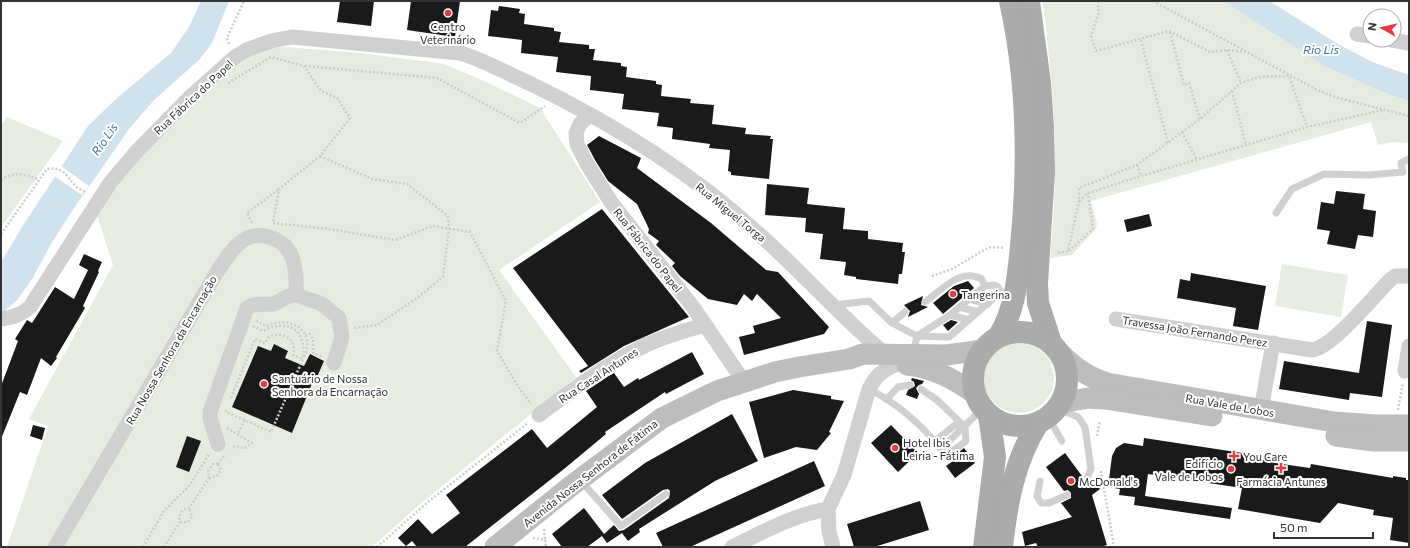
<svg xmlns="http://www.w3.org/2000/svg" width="1410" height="548" viewBox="0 0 1410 548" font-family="Commissioner,sans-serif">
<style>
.green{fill:#e6ecdf}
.water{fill:#cfe2ee}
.pier{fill:#fff}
.building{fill:#1a1a1a}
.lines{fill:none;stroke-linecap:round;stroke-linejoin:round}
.path{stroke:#cdcdcd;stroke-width:2.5;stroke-dasharray:2 2;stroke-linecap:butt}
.lane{stroke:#d0d0d0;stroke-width:7}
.street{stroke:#d0d0d0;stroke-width:15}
.secondary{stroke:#bdbdbd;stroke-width:21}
.primary{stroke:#ababab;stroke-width:22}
.poi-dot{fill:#e63946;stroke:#fff;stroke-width:1.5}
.labels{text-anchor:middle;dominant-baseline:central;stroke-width:4;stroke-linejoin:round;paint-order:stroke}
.poi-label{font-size:11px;fill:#333;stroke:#fff;text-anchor:start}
.street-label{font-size:11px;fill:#333;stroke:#fff}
.water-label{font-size:12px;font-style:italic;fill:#3f7597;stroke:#fff}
</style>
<rect width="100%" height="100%" fill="#fff"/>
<g class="green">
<path d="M1042,1h181l101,65 61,27 24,8v42l-19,-1 -12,3 -7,-23 -280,79 6,23 -2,6 -23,25 -22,3c7,-67 7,-133 -1,-200 -2,-19 -3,-39 -7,-57z"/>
<path d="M284,47l76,6 84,11 40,17 56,27 60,94 -101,68 77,107 -157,128 -47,42h-365l41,-121 -19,-7 84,-154 -17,-53 48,-58 50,-54 49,-43 28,-9z"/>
<path d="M7,117l56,24 -62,86v-101z"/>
<path d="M1282,264l66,11 -7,42 -66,-11z"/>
<circle cx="1019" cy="378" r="35"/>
</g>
<g class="water">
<path d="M201,1h28l-17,42 -13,17 -45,40 -25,29 -57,82 -21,33 -19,35 -15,21 -16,14v-52l23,-38 64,-98 28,-27 55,-46 18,-26z"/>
<path d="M1223,1h46l69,43 34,18 37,13v26l-24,-8 -61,-27z"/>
</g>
<path class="pier" d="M61,166l28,20 -7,9 -28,-19z"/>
<g class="building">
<path d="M340,1h34l-3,25 -34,-4z"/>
<path d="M411,1h49l-5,36 -48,-7z"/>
<path d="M499,6l21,3 -1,4 6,1 -1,10 30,4v3l7,1 -2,10 30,3v4h6l-2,11 28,3v3l6,1 -1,10 30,4v3l6,1 -1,11 30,3 -1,4 24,2 -2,19 34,4 -1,6 26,2 -1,3h3l-4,40 -38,-4v-3l-3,-1 2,-21 -21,-2 1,-4 -38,-5 1,-11 -16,-2 2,-13 -37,-4 2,-15 -34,-4 1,-14 -35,-4 2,-15 -37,-4 1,-13 -34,-4 3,-26 7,1z"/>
<path d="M599,136l42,22 -4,10 74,55 55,47 12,2 51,55 -5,7 -80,21 -5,-18 16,-4 -2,-7 28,-8 -24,-24 -5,7 -8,-7 -7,11 -29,-6 -28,-23 -8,-10 3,-3 -19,-18 3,-4 -11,-8 1,-4 -12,-25 -29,-23 -13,-21 -8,-15z"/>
<path d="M767,184l42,4 -2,16 38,4 -2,21 25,2v8l35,4 -1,9h3l-3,22h-3l-1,10 -42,-5v-2l-12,-2 2,-13 -26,-3 3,-25 -18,-2 1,-14 -41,-3z"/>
<path d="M1336,191l29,3 -2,15 13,2 -3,26 -15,-2 -3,14 -28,-5 3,-13 -13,-2 4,-27 13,2z"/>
<path d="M602,209l87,108 -65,29 -43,27 -2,-2 9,-5 -75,-98z"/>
<path d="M1149,214l3,12 -25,6 -3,-12z"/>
<path d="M84,254l18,8 -4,9 1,1 -16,34 2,2 -29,49 1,1 -6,8 -10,-8 -14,37 -7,-3 -19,47v-53l17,-45 -3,-2 12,-19 5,3 23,-36 19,12 14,-29 -9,-5z"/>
<path d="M1191,273l75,13 -8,44 -25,-4 3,-18 -59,-10 3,-19 10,2z"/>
<path d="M968,281l6,7 -31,26 -10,-11 21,-17z"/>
<path d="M923,296l-2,9 7,2 -20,10 2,-6 -6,-6z"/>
<path d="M951,320l7,2 -10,9 -5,-6z"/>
<path d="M1367,321l25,4 -10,72 -32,-4 -1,7 -70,-11 5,-28 75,12z"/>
<path d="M274,344l14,7 -3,7 19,8 6,-12 14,7 -7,16 -2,-1 -23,57 -60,-26 26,-61 13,5z"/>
<path d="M692,352l12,22 -38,20 -1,-2 -60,40 1,2 -42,35 -99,78h-48l-5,-6 -6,5 -8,-8 20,-19 14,15 28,-21 -14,-18 86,-66 15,19 50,-41 -11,-16 21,-14 7,-4 10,14 14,-9 1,2z"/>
<path d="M912,378l12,3 -2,3 -3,1 -3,3 3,6 -2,5 -11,-4 2,-5 7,-4 -1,-4 -3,-2z"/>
<path d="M793,390l38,6v3l13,2 -15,31 2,1 -14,17 -21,-3 -32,11 -15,-56z"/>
<path d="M732,414l26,47 -43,20 -76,48 1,3 -12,9 -6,-8 -15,10 -5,-7 -15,11h-25l-10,-13 32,-26 20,26 10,-9 5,6 5,-1 45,-32 1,-7 -2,-2 -5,1 -41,29 -20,-24 43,-32z"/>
<path d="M33,425l12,3 -3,12 -12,-4z"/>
<path d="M891,425l27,28 -20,19 -27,-29z"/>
<path d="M187,436l14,5 -12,31 -13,-5z"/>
<path d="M1144,438l132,20 -1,5 35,5 1,-4 82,14v-2l13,2v2h3v63l-19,-3 3,-22 -20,-3 1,-5 -36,-7 -18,20 -82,-14 4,-21 -94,-14 -3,22 87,12 -2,11 -96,-14 1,-8 -16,-2 1,-6 -12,-2 4,-31 4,-8 8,-5 19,3z"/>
<path d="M964,448l11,15 -20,15 -9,-12 10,-7 -2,-3z"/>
<path d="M1065,453l17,23v7l7,1 4,-5 7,10 -8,6 15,50 -6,2h-63l-2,-4 -11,3 -3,-14 50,-15 -11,-14 10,-5v-5l-3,-3 -4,1 -18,-24z"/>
<path d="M814,461l11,25 -135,61h-27l-7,-14z"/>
<path d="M920,501l9,29 -55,17h-20l-7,-23z"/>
</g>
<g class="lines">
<g class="path">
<path d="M1098,1l1,11 -8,24 5,15 73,-20 41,21 17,-2 19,2"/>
<path d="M1153,1l164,89 21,8 71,18"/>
<path d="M1170,32l14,53 5,-2 11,36"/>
<path d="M1141,40l27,103"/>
<path d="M229,44l-2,-6 17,-37"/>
<path d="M1227,50l14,33"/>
<path d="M305,66l132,12 83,45 25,-17"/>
<path d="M228,83l43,-26 33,9 17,25 16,7 13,20 -30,38 -41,33 -6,34"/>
<path d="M1232,91l14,54"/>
<path d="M1182,132l15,28"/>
<path d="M320,156l52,23 35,5 41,32 1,12 -6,49 -26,21 -40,27 -23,3"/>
<path d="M1137,165l4,11"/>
<path d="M1,180c11,-9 26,-6 38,0"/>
<path d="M1079,201l9,-8 53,-17 166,-49 76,-17"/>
<path d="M252,223l-5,-10 32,-24"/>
<path d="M273,223l56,6 66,11 38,-14 37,6 36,69 -9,50 20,34 14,19"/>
<path d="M1,234l46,-65c23,-4 21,19 40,23"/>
<path d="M1069,251l24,-22 -5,-36"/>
<path d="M1058,253l10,-2 11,-50v-13l58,-23 63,-46 41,-36 18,-6 30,-1 18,51"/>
<path d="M932,276l20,-7 32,-19 7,-3 14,1"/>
<path d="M256,321l11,5c22,-11 50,4 37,31"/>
<path d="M253,326l10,5c27,-13 43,-1 40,28"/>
<path d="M305,335l5,-1 3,5v14l10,4"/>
<path d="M231,398l24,-59 10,4 4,-6c13,-7 29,3 24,18l10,4 -32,73 -26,-12 -7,14"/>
<path d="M226,410v2l19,8"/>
<path d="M1398,410l5,-27"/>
<path d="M227,428l25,15 -7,5 -14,-2"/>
<path d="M1097,436l3,-15"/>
<path d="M218,464l6,-8"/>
<path d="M1101,471l13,76"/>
<path d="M209,478l8,-2 4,-6 -3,-6"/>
<path d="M180,522h8l4,-6 -3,-8"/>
<path d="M544,529l1,11"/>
<path d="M533,538l12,2 1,7"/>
<path d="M143,547l21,-36 25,-25 21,-33"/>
<path d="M164,547l16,-25 -1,-5 4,-7 6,-2 20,-30 -1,-7 5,-7h5"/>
<path d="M377,547l51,-45 100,-79"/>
</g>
<g class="lane">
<path d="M1276,213l16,-24 32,-15 45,1 34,-3 -2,-9 8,-4"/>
<path d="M969,299l19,5"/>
<path d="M925,302c17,-12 35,-35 57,-23l2,6 -1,3"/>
<path d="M834,305l35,-4 23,22 25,13 32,1 48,-42h7"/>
<path d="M959,307l19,5"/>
<path d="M950,315l19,5"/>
<path d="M892,323l13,-11"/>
<path d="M918,351l-3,-6 2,-9 33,-21 35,-29 9,-1 4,2 7,11"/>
<path d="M869,389c27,14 53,36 72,60l42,-41"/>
<path d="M921,389l16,11 28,27 1,14 -20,15 -5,-7"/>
<path d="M887,399l11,-12 12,-2"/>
<path d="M1058,409l20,8 7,10 6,42 -5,11"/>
<path d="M1048,417l14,24"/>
<path d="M935,441l20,-16 10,2"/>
<path d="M581,481l40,45 45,-32"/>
<path d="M1040,481l-3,15 4,7h8l18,-8"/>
</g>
<g class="street">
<path d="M1357,34l13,2"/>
<path d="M1391,40l18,3"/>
<path d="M590,115l-10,9 -4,9 1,11 10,20 24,38 82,105 51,75"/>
<path d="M296,295l26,9 17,14 3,19 -8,26"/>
<path d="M1,319c12,-2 20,-4 29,-12l80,-124 27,-32 54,-55 44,-39 11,-7 25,-9 21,-4 168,16c24,7 46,20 69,30 83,40 162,89 230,151 43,38 81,82 125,119"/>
<path d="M1116,319l196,31c20,-2 62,-54 78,-70l5,-4h14"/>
<path d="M1405,371l4,-25"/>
<path d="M1261,410l12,-67"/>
<path d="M539,415c33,-25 66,-50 103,-68 20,-10 42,-16 63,-22"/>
<path d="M55,547l162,-275c8,-12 17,-27 30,-34 7,-3 15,-3 22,-1 27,7 28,35 27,58 -9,-1 -15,7 -24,9 -9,1 -17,-2 -25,4l-37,104v6l8,26"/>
<path d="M732,547c31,-15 61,-32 96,-38"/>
<path d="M833,547l-4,-16 -1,-22 16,-34 25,-86c7,-14 14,-19 28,-25"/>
</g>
<g class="secondary">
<path d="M1060,353c15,15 28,24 47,30l227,39 42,3h33"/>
<path d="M907,365c27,3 47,14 68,29"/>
<path d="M1061,403l27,-5 17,1 107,17"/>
<path d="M1336,436l38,5h35"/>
<path d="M495,547l76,-61 91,-68 55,-27 58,-19 24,-5 50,-8 14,-5 83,1 37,-5"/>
</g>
<g class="primary">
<path d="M1029,1l11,82 3,44 1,45 -7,111 1,20 13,40"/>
<circle cx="1020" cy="379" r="47"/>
<path d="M999,336c16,-26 19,-59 22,-90 8,-82 7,-165 -11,-245"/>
<path d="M984,547l11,-90 -6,-42"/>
<path d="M1002,547c5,-45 12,-85 36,-124"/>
</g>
</g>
<g class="poi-dot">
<circle cx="448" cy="13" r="4"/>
<circle cx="953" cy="294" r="4"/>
<circle cx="264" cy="384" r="4"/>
<circle cx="895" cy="448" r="4"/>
<path d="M1232 450h4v4h4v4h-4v4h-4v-4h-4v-4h4z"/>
<path d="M1279 462h4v4h4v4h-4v4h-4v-4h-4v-4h4z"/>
<circle cx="1231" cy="469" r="4"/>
<circle cx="1071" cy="481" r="4"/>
</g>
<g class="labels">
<g class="poi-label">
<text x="448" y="26" text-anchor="middle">Centro<tspan x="448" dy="13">Veterinário</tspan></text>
<text x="961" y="294">Tangerina</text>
<text x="272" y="378">Santuário de Nossa<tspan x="272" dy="13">Senhora da Encarnação</tspan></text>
<text x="903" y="442">Hotel Ibis<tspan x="903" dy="13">Leiria - Fátima</tspan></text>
<text x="1243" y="456">You Care</text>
<text x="1223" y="463" text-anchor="end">Edifício<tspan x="1223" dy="13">Vale de Lobos</tspan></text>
<text x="1079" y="481">McDonald's</text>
<text x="1281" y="481" text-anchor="middle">Farmácia Antunes</text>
</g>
<g class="street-label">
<text transform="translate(193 97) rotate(-43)">Rua Fábrica do Papel</text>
<text transform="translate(731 212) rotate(39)">Rua Miguel Torga</text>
<text transform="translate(648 250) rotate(52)">Rua Fábrica do Papel</text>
<text transform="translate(1195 331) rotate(9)">Travessa João Fernando Perez</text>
<text transform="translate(171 350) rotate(-60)">Rua Nossa Senhora da Encarnação</text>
<text transform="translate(598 375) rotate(-33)">Rua Casal Antunes</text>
<text transform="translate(1230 405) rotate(10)">Rua Vale de Lobos</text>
<text transform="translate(590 473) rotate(-38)">Avenida Nossa Senhora de Fátima</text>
</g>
<g class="water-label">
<text x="1321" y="49">Rio Lis</text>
<text transform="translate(104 139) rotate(-55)">Rio Lis</text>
</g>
</g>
<rect width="1410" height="548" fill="none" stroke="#333333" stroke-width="4"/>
<g transform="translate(1382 28) rotate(278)"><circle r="19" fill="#ffffff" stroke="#adadad"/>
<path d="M0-3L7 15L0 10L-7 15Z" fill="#e63946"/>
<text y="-6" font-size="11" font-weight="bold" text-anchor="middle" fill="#333333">N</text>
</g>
<path d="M1274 532v6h99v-6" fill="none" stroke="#333333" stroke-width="2"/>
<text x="1280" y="532" font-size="12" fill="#333333" stroke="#ffffff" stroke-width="3" paint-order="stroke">50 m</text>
</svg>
